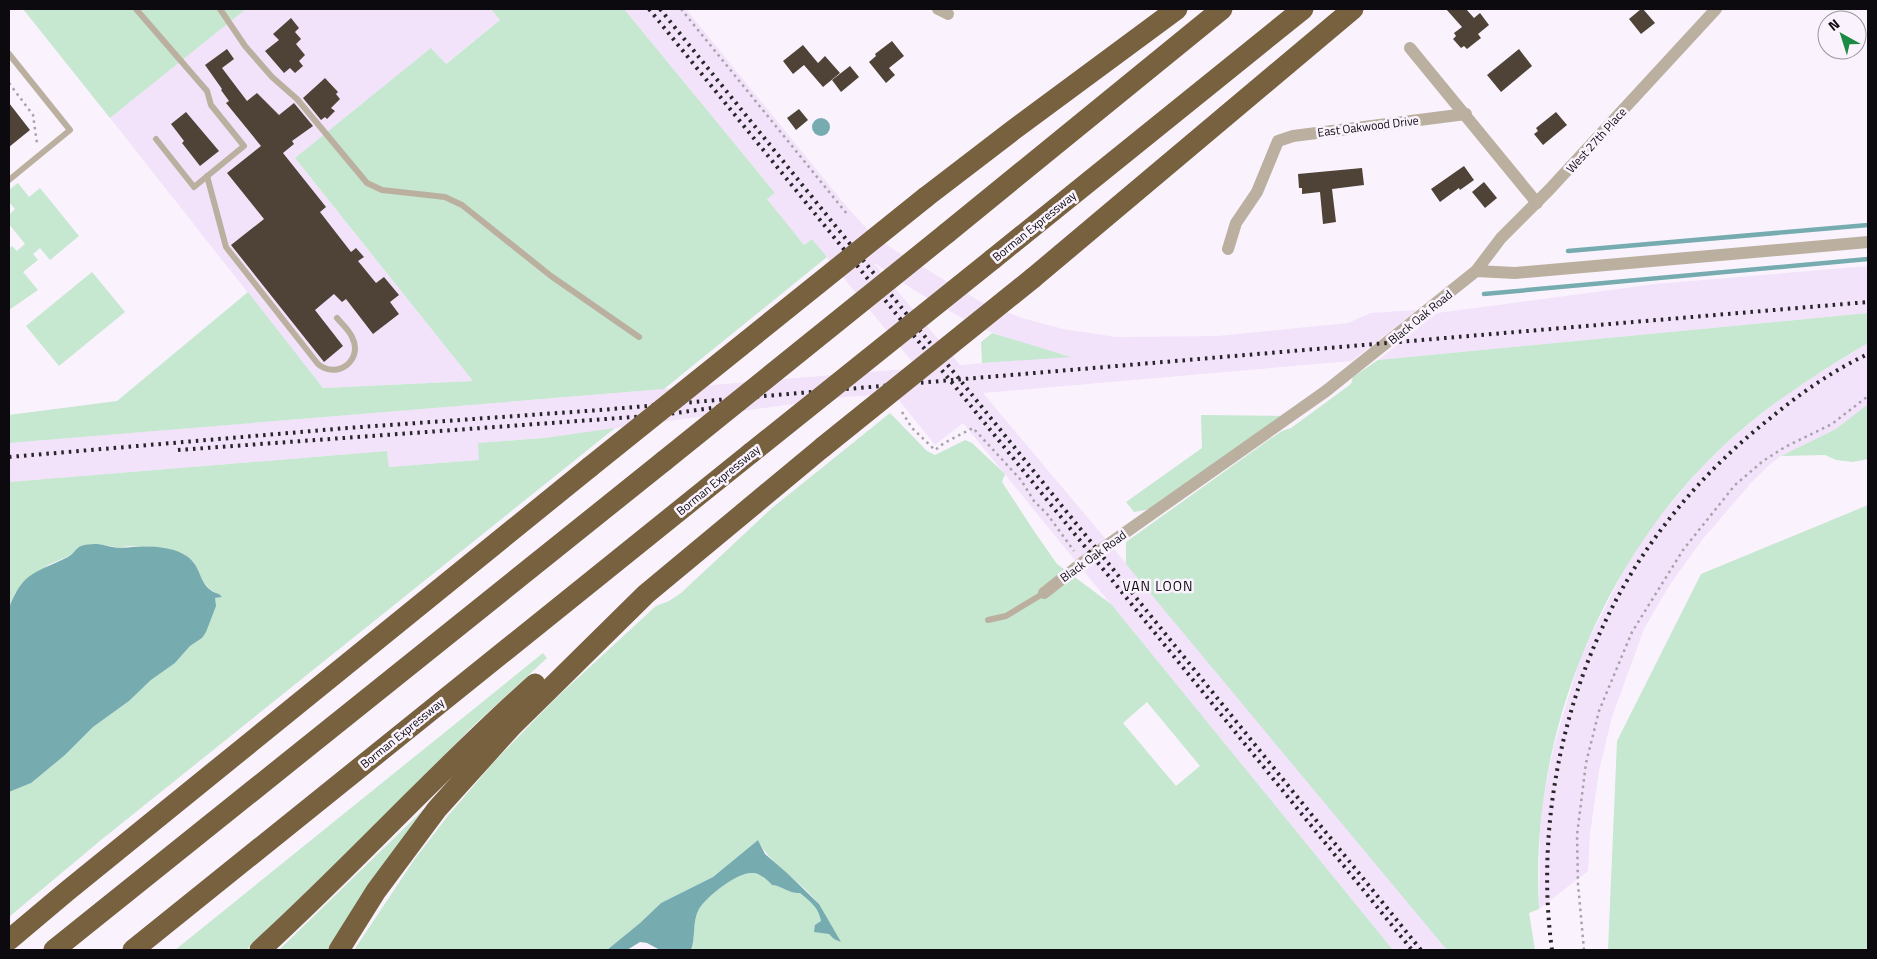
<svg xmlns="http://www.w3.org/2000/svg" width="1877" height="959" viewBox="0 0 1877 959" font-family="'Titillium Web',sans-serif">
<style>
.built{fill:#f2e3fa;fill-rule:evenodd}
.green{fill:#c6e7d0;fill-rule:evenodd}
.water{fill:#76acb0}
.lines{fill:none;stroke-linecap:round;stroke-linejoin:round}
.stream{stroke:#76acb0;stroke-width:4.5}
.building{fill:#4e4336}
.path{stroke:#a7a2aa;stroke-width:2.5;stroke-dasharray:2.5 4;stroke-linecap:butt}
.lane{stroke:#bbb0a0;stroke-width:6}
.street{stroke:#bbb0a0;stroke-width:12}
.highway{stroke:#77613f;stroke-width:21}
.rail{stroke:#28252a;stroke-width:4;stroke-dasharray:2.5 5;stroke-linecap:butt}
.highway-bridge{stroke:#77613f;stroke-width:21}
.labels{text-anchor:middle;dominant-baseline:central;stroke-width:5;stroke-linejoin:round;paint-order:stroke}
.street-label{font-size:12px;fill:#0d0a0f;stroke:#faf3fd}
.neighbourhood-label{font-size:14px;letter-spacing:1px;fill:#0d0a0f;stroke:#faf3fd}
</style>
<rect width="100%" height="100%" fill="#faf3fd"/>
<g class="built">
<path d="M246,9h245l9,11 -55,44 -13,-16 -137,110 178,223 -150,7 -213,-270z"/>
<path d="M624,9h62l161,198 21,23 23,18 90,54 41,16 41,11 53,8 102,-1 130,-13 22,-10 47,-3 -65,51 -369,32 283,337 181,220h-54l-430,-527 -28,22 -41,-51 -49,3 -301,41 -65,5v17l-90,7 -2,-16 -378,31v-39l908,-75 -105,-129 -8,6 -18,-22 -19,-24 8,-6zM873,262l41,28 63,37 42,15 50,14 -109,9z"/>
<path d="M1868,266v47l-490,47 59,-47 218,-29z"/>
<path d="M1868,343v61l-32,25 -55,27 -13,10 -17,17 -49,57 -33,46 -25,43 -32,88 -13,54 -9,63 -2,37 -49,38 1,-78 4,-37 10,-48 27,-91 50,-99 23,-32 43,-52 24,-24 27,-24 44,-34z"/>
</g>
<g class="green">
<path d="M23,9h223l-136,109z"/>
<path d="M491,9h133l151,184 -8,6 37,46 8,-6 15,18 -163,132 -655,54v-28l108,-14 131,-109 75,96 150,-7 -178,-223 136,-110 15,16 54,-44z"/>
<path d="M18,183l11,14 11,-9 39,48 -29,24 -10,-12 -7,6 5,6 -15,12 15,18 -29,20v-61l3,-3 5,5 8,-7 -16,-20v-9l6,-6 -6,-7v-12z"/>
<path d="M92,272l33,40 -66,54 -33,-40z"/>
<path d="M1868,313v30c-52,31 -103,63 -147,105 -122,116 -192,293 -182,461l-10,4 6,37h-88l-321,-386v-22l144,-103 12,-8 9,-3 60,-44 2,-7 25,-17z"/>
<path d="M992,333l79,24 -89,6 -1,-21z"/>
<path d="M1868,404v55l-15,3 -17,-2 -11,-5 -44,1 55,-27z"/>
<path d="M890,413l37,38 8,4 30,-15 7,3 33,31 -3,8 32,49 23,33 54,40 282,346h-702c5,-13 1,-29 8,-41 8,-13 39,-37 53,-36 7,0 15,7 20,12 11,1 17,9 28,8l12,9 8,13 1,7 13,17c-5,-11 -9,-26 -16,-36 -18,-23 -47,-37 -60,-63l-45,37 -52,26 -21,20 -33,27h-253l60,-90 33,-43 47,-55 62,-64 100,-92 13,-5 12,-8 91,-85zM1147,702l53,64 -24,20 -53,-63z"/>
<path d="M1201,415l82,1 -132,93 -17,3 -8,-10 76,-54z"/>
<path d="M615,428l-514,412 -92,77v-125l21,-9 6,-4 29,-24 28,-28 36,-26 22,-21 24,-17 15,-17 12,-8 13,-40 6,-1 -2,-3c-15,-5 -19,-20 -26,-33l-43,-15 -7,1 -15,-1 -7,2 -23,-4 -17,2 -12,10 -21,9 -33,28 -6,15v-126l378,-31 2,16 90,-7 -1,-17 66,-5z"/>
<path d="M1868,505v445h-260l9,-209 84,-167z"/>
<path d="M543,653l4,5 -76,70 -64,66 -161,156h-71z"/>
<path d="M424,809l2,2 -96,139h-51z"/>
</g>
<g class="water">
<circle cx="821" cy="127" r="9"/>
<path d="M98,544c7,1 16,4 23,4 21,-2 49,-4 67,9 15,11 10,31 31,37l3,3 -7,1 1,8 -10,26 -4,6 -12,8 -15,17 -24,17 -22,21 -36,26 -28,28 -29,24 -5,4 -22,9v-184c14,-37 27,-35 59,-51 4,-2 7,-7 11,-10 5,-3 14,-3 19,-3z"/>
<path d="M758,840l7,14 22,19 32,31 22,38 -7,-3 -5,-5 -15,-2 1,-7 6,-4c-2,-13 -11,-20 -21,-28 -11,1 -17,-7 -28,-8 -5,-5 -12,-12 -20,-12 -14,-1 -45,23 -53,36 -7,12 -3,28 -8,41h-31l-13,-7 -7,-1 -13,8h-20l33,-27 21,-20 52,-26z"/>
</g>
<g class="lines">
<g class="stream">
<path d="M1568,251l300,-26"/>
<path d="M1484,294l384,-35"/>
</g>
</g>
<g class="building">
<path d="M1446,9h20l8,9 6,-5 9,12 -11,9 3,4 -14,11 -3,-3 -3,2 -8,-9 3,-3 -2,-3 8,-6z"/>
<path d="M1641,9h2l12,14 -14,11 -12,-15z"/>
<path d="M291,18l8,10 -4,4 6,7 -5,5 9,11 -6,6 4,5 -8,7 -5,-5 -6,5 -19,-22 14,-11 -6,-6z"/>
<path d="M892,41l12,15 -15,12 6,7 -9,8 -17,-21 7,-6 -1,-2z"/>
<path d="M803,45l15,18 7,-7 15,17 -17,14 -19,-22 -11,9 -10,-13z"/>
<path d="M227,49l7,10 -12,9 25,33 10,-8 22,22 15,-12 19,23 -21,15 2,3 -11,9 43,54 -6,5 31,40 5,-4 8,9 -6,4 18,22 8,-6 15,18 -9,7 9,12 -26,20 -27,-35 -4,3 -8,-8 -19,16 28,36 -19,16 -93,-117 33,-26 -37,-46 34,-27 -35,-43 3,-2 -8,-11 1,-1 -17,-24z"/>
<path d="M1519,49l13,17 -31,26 -14,-17z"/>
<path d="M850,66l9,11 -18,15 -9,-12z"/>
<path d="M325,78l13,14 -2,2 4,5 -9,9 4,3 -8,8 -2,-2 -4,3 -18,-22z"/>
<path d="M9,103l21,27 -21,17z"/>
<path d="M799,109l9,11 -12,10 -9,-12z"/>
<path d="M186,112l33,39 -19,15 -18,-23 2,-2 -13,-17z"/>
<path d="M1556,112l11,13 -24,20 -9,-11 4,-3 -2,-3z"/>
<path d="M1464,166l10,14 -14,10 -1,-2 -19,14 -9,-13z"/>
<path d="M1362,168l2,17 -32,4 4,33 -13,2 -3,-32 -18,2v-6h-3l-1,-14z"/>
<path d="M1484,182l13,16 -12,10 -13,-16z"/>
</g>
<g class="lines">
<g class="path">
<path d="M681,9l166,205"/>
<path d="M9,83l24,32 4,28"/>
<path d="M902,412l10,16 23,22 9,-7 29,-15 48,52 13,21 14,14 26,36"/>
<path d="M1584,950l-6,-66 -1,-49 9,-72 13,-52 33,-79 51,-82 52,-65 28,-24 22,-14 47,-23 36,-28"/>
</g>
<g class="lane">
<path d="M136,9l71,82 4,14 33,41 -50,41 -38,-48"/>
<path d="M220,9l25,37 27,31 25,22 70,84 15,7 63,7 17,8 89,71 88,61"/>
<path d="M9,54l61,76 -61,50"/>
<path d="M207,176l19,71 92,117c19,16 46,-4 34,-27 -3,-7 -10,-13 -15,-19"/>
<path d="M988,620l18,-4 38,-23"/>
</g>
<g class="street">
<path d="M938,9l10,5"/>
<path d="M1410,48l127,155"/>
<path d="M1228,249l8,-26 21,-31 21,-51 15,-5 173,-22"/>
<path d="M1476,271l25,-33 48,-48 167,-181"/>
<path d="M1044,593l38,-30 244,-172 150,-120 39,2 353,-31"/>
</g>
<g class="highway">
<path d="M926,197l86,-66 165,-122"/>
<path d="M947,233l275,-224"/>
<path d="M993,259l310,-250"/>
<path d="M1033,278l320,-269"/>
<path d="M9,940l57,-48 524,-425"/>
<path d="M54,950l610,-489"/>
<path d="M133,950l618,-497"/>
<path d="M260,950c94,-86 180,-181 275,-266"/>
<path d="M339,950l37,-59 61,-82 75,-83 134,-132 177,-147"/>
</g>
<g class="rail">
<path d="M649,9l763,941"/>
<path d="M660,9l761,941"/>
<path d="M178,450l483,-35 65,-9"/>
<path d="M9,457l338,-29 253,-18 1268,-108"/>
<path d="M1552,950c-16,-116 8,-244 63,-348 38,-72 94,-136 158,-186 29,-24 61,-46 95,-62"/>
</g>
<g class="highway-bridge">
<path d="M823,447l210,-169"/>
<path d="M751,453l242,-194"/>
<path d="M664,461l283,-228"/>
<path d="M590,467l336,-270"/>
</g>
</g>
<g class="labels">
<g class="street-label">
<text transform="translate(1368 126) rotate(-7)">East Oakwood Drive</text>
<text transform="translate(1596 140) rotate(-48)">West 27th Place</text>
<text transform="translate(1034 226) rotate(-39)">Borman Expressway</text>
<text transform="translate(1420 317) rotate(-39)">Black Oak Road</text>
<text transform="translate(718 480) rotate(-39)">Borman Expressway</text>
<text transform="translate(1093 556) rotate(-36)">Black Oak Road</text>
<text transform="translate(402 733) rotate(-39)">Borman Expressway</text>
</g>
<g class="neighbourhood-label">
<text x="1158" y="585">VAN LOON</text>
</g>
</g>
<rect width="1877" height="959" fill="none" stroke="#0d0a0f" stroke-width="20"/>
<g transform="translate(1842 35) rotate(321)"><circle r="24" fill="#faf3fd" stroke="#9b969e"/>
<path d="M0-4L9 19L0 12L-9 19Z" fill="#1b8b44"/>
<text y="-8" font-size="14" font-weight="bold" text-anchor="middle" fill="#0d0a0f">N</text>
</g>
</svg>
